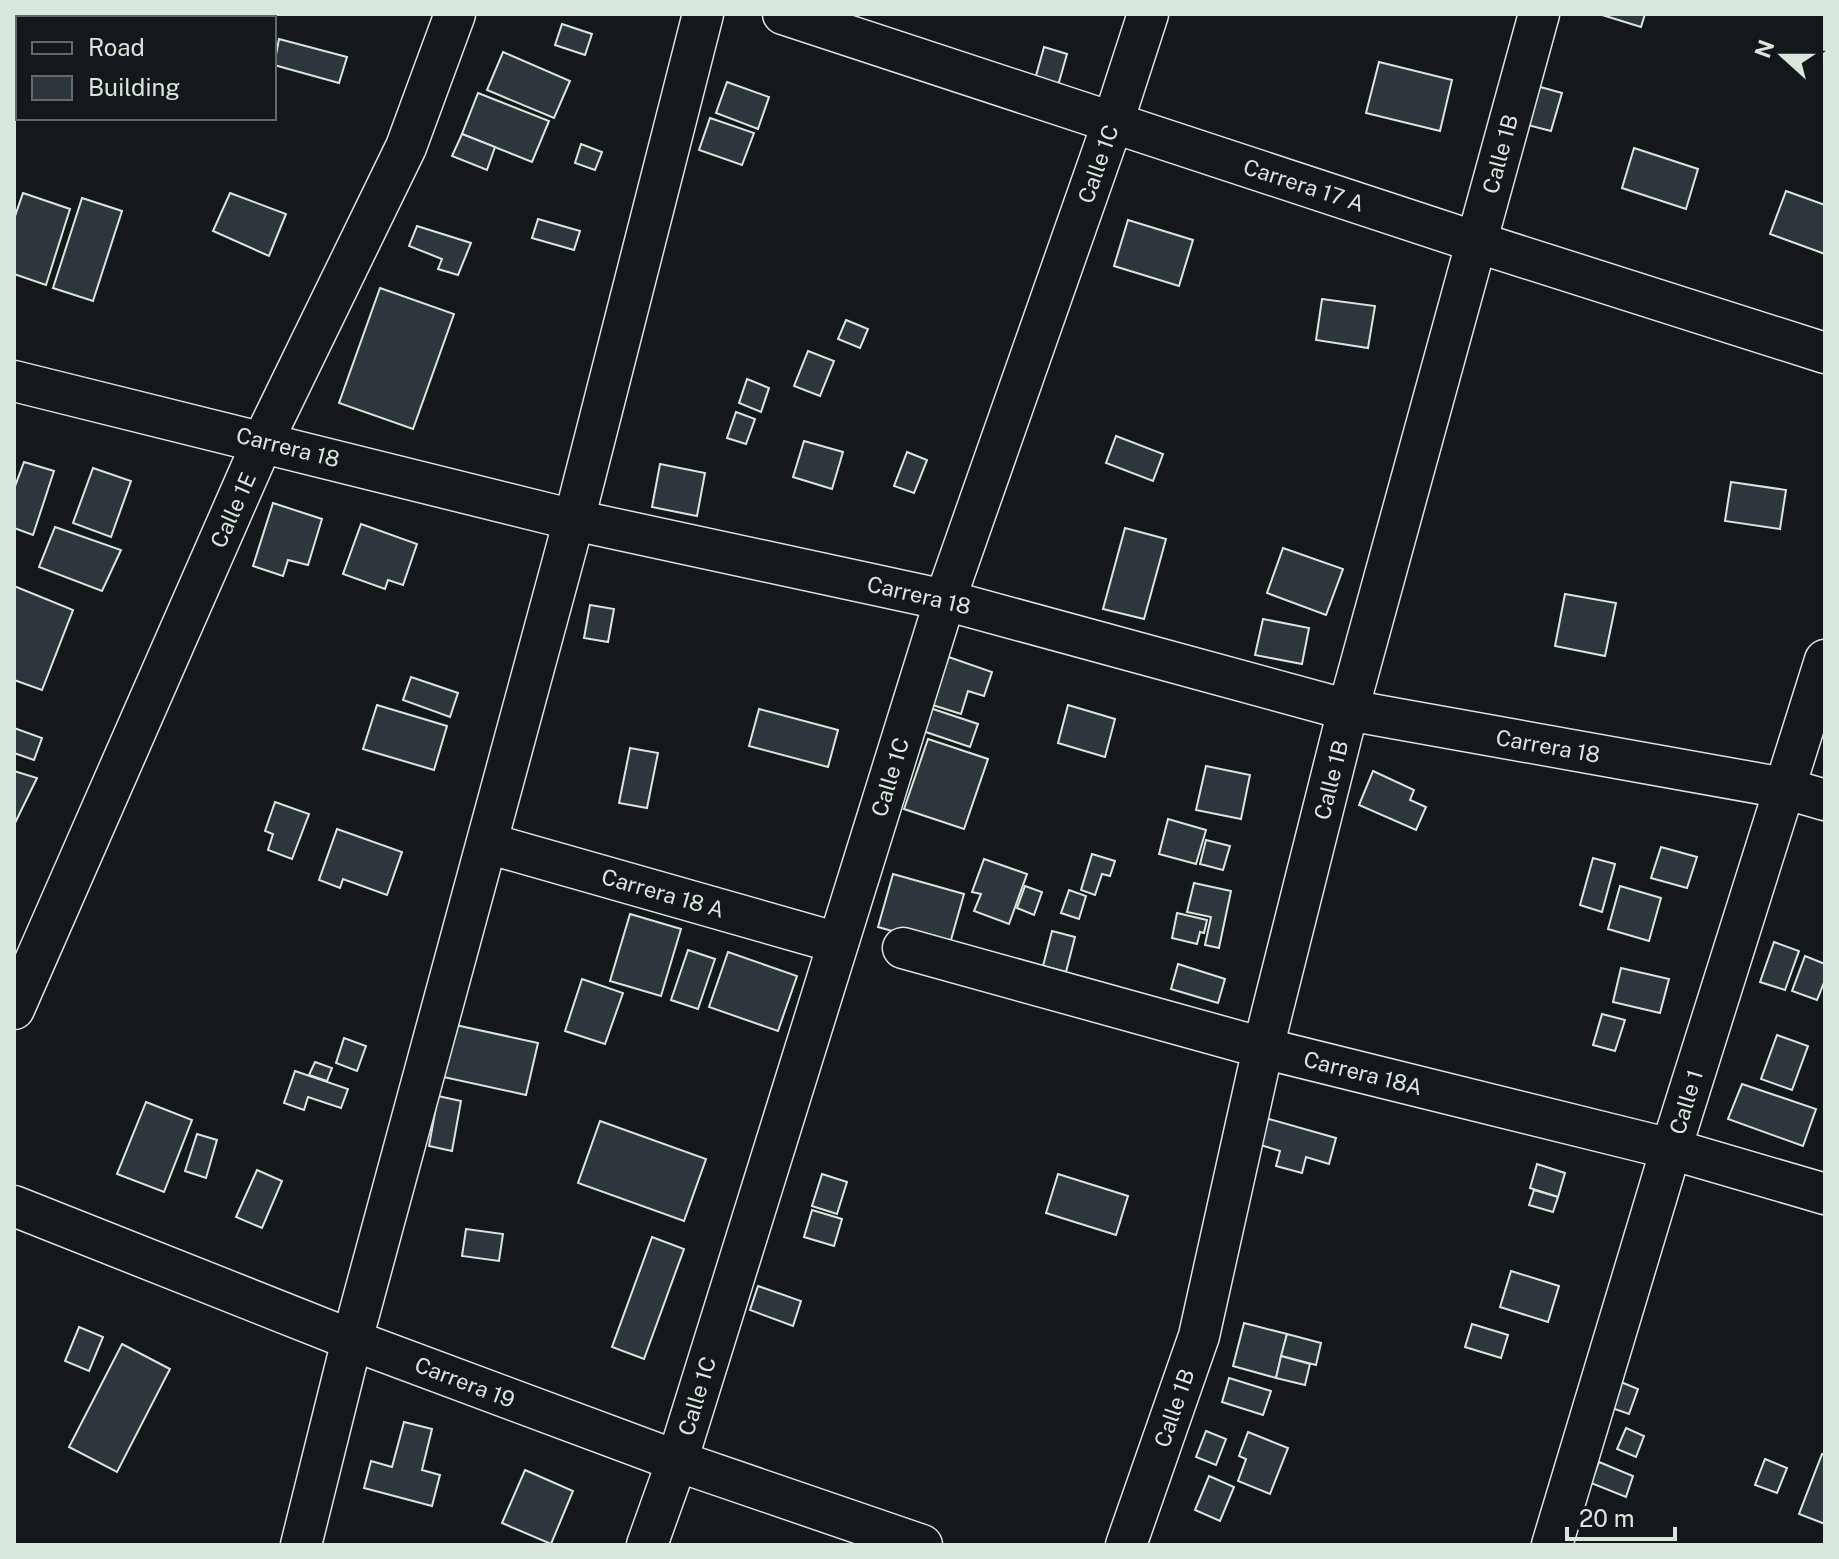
<svg xmlns="http://www.w3.org/2000/svg" width="1839" height="1559" viewBox="0 0 1839 1559" font-family="'Public Sans',sans-serif">
<style>
.building{fill:#2c363c;stroke:#d8e6dc;stroke-width:2}
.lines{fill:none;stroke-linecap:round;stroke-linejoin:round}
.minor-casing{stroke:#d8e6dc;stroke-width:43}
.minor{stroke:#14181c;stroke-width:40}
.labels{text-anchor:middle;dominant-baseline:central;stroke-width:6;stroke-linejoin:round;paint-order:stroke}
.street-label{font-size:22px;fill:#d8e6dc;stroke:#14181c}
</style>
<rect width="100%" height="100%" fill="#14181c"/>
<g class="building">
<path d="M1599,14h46l-4,13z"/>
<path d="M562,24l30,10 -7,21 -30,-10z"/>
<path d="M279,39l68,18 -8,26 -65,-18z"/>
<path d="M1044,47l23,7 -12,42 -23,-6z"/>
<path d="M503,52l67,29 -16,37 -67,-28z"/>
<path d="M1379,62l73,18 -12,51 -74,-18z"/>
<path d="M727,82l42,15 -11,32 -42,-16z"/>
<path d="M1526,83l36,10 -11,38 -35,-9z"/>
<path d="M478,93l71,28 -17,41 -70,-28z"/>
<path d="M710,118l44,15 -12,32 -43,-15z"/>
<path d="M462,134l33,13 -8,23 -35,-14z"/>
<path d="M581,144l21,8 -7,18 -20,-7z"/>
<path d="M1634,148l64,21 -12,40 -64,-21z"/>
<path d="M1786,191l39,14v49l-55,-20z"/>
<path d="M23,193l47,16 -24,76 -32,-11v-55z"/>
<path d="M230,193l56,21 -17,42 -56,-25z"/>
<path d="M82,198l40,13 -29,90 -40,-13z"/>
<path d="M538,219l42,12 -6,19 -42,-12z"/>
<path d="M1128,220l65,20 -14,46 -65,-20z"/>
<path d="M417,226l54,17 -13,32 -20,-6 4,-10 -33,-13z"/>
<path d="M380,288l74,26 -41,115 -74,-26z"/>
<path d="M1322,299l53,7 -7,42 -52,-8z"/>
<path d="M846,320l22,9 -8,19 -22,-9z"/>
<path d="M808,351l26,10 -14,35 -26,-10z"/>
<path d="M747,379l22,9 -8,24 -22,-9z"/>
<path d="M736,412l19,7 -9,25 -19,-6z"/>
<path d="M1116,436l47,18 -10,27 -47,-18z"/>
<path d="M804,441l39,11 -11,37 -39,-12z"/>
<path d="M907,452l20,8 -13,33 -20,-7z"/>
<path d="M24,462l30,9 -21,64 -19,-7v-39z"/>
<path d="M660,464l45,9 -8,43 -45,-9z"/>
<path d="M93,468l38,13 -20,56 -38,-14z"/>
<path d="M1731,482l55,8 -6,39 -55,-8z"/>
<path d="M273,503l49,16 -14,46 -20,-5 -5,16 -30,-10z"/>
<path d="M361,524l56,20 -14,41 -15,-5 -3,9 -42,-15z"/>
<path d="M55,527l66,23 -19,41 -63,-24z"/>
<path d="M1125,528l41,11 -22,80 -41,-10z"/>
<path d="M1283,548l60,21 -17,46 -59,-22z"/>
<path d="M14,586l59,24 -31,80 -28,-10z"/>
<path d="M1565,594l51,9 -11,53 -50,-10z"/>
<path d="M590,605l24,4 -6,33 -24,-4z"/>
<path d="M1263,619l46,9 -7,36 -47,-9z"/>
<path d="M940,654l52,18 -8,24 -16,-5 -7,23 -38,-12z"/>
<path d="M411,677l47,16 -8,24 -47,-17z"/>
<path d="M377,705l70,21 -13,44 -71,-21z"/>
<path d="M921,705l57,19 -8,23 -56,-19z"/>
<path d="M1068,705l47,14 -10,38 -47,-14z"/>
<path d="M759,709l79,21 -10,37 -79,-21z"/>
<path d="M14,728l28,10 -8,22 -20,-7z"/>
<path d="M928,739l60,20 -24,70 -60,-20z"/>
<path d="M630,748l28,5 -11,55 -28,-5z"/>
<path d="M1206,766l44,9 -9,44 -45,-9z"/>
<path d="M14,771l23,7 -23,47z"/>
<path d="M1373,771l41,19 -4,10 16,7 -10,23 -57,-25z"/>
<path d="M275,802l34,12 -17,45 -24,-9 5,-16 -8,-3z"/>
<path d="M1168,819l38,11 -10,34 -37,-10z"/>
<path d="M337,829l65,23 -15,43 -44,-16 -3,9 -21,-8z"/>
<path d="M1206,840l24,6 -7,24 -23,-6z"/>
<path d="M1661,847l36,10 -10,31 -36,-10z"/>
<path d="M1092,854l23,7 -5,15 -8,-2 -7,21 -14,-5z"/>
<path d="M1593,858l22,6 -13,48 -22,-7z"/>
<path d="M984,859l43,15 -18,50 -35,-13 7,-17 -9,-2z"/>
<path d="M893,874l71,20 -15,53 -71,-20z"/>
<path d="M1194,883l37,8 -12,57 -14,-3 6,-28 -24,-5z"/>
<path d="M1025,886l17,6 -8,23 -17,-7z"/>
<path d="M1620,886l41,12 -12,43 -41,-12z"/>
<path d="M1069,890l17,6 -7,23 -18,-6z"/>
<path d="M1177,913l30,7 -3,13 -4,-1 -3,12 -25,-6z"/>
<path d="M630,914l51,15 -20,67 -51,-15z"/>
<path d="M1052,931l23,6 -9,35 -23,-6z"/>
<path d="M1774,942l25,9 -14,39 -25,-8z"/>
<path d="M688,950l27,9 -17,50 -27,-9z"/>
<path d="M728,952l69,24 -19,55 -69,-24z"/>
<path d="M1805,956l20,8v16l-8,20 -25,-9z"/>
<path d="M1178,964l47,15 -7,24 -47,-14z"/>
<path d="M1621,968l48,11 -9,34 -47,-11z"/>
<path d="M582,979l41,14 -18,51 -40,-13z"/>
<path d="M1602,1014l23,6 -10,31 -22,-6z"/>
<path d="M451,1024l87,19 -12,52 -87,-19z"/>
<path d="M1777,1035l31,11 -16,44 -31,-11z"/>
<path d="M344,1038l22,8 -9,25 -21,-8z"/>
<path d="M315,1062l17,6 -5,13 -18,-6z"/>
<path d="M295,1071l53,18 -7,19 -33,-11 -4,13 -20,-7z"/>
<path d="M1742,1084l74,25 -13,37 -75,-27z"/>
<path d="M438,1096l23,5 -9,50 -23,-5z"/>
<path d="M146,1102l46,18 -28,72 -47,-18z"/>
<path d="M1262,1117l74,21 -7,26 -23,-7 -4,16 -26,-7 4,-15 -26,-8z"/>
<path d="M600,1121l106,38 -22,62 -106,-38z"/>
<path d="M197,1134l20,6 -11,38 -21,-7z"/>
<path d="M1537,1164l28,9 -7,24 -28,-9z"/>
<path d="M257,1170l25,11 -20,47 -26,-11z"/>
<path d="M822,1174l25,8 -10,32 -25,-8z"/>
<path d="M1058,1174l70,22 -12,39 -70,-22z"/>
<path d="M1534,1190l24,7 -5,15 -24,-7z"/>
<path d="M812,1210l30,9 -8,27 -30,-9z"/>
<path d="M466,1229l37,5 -4,27 -37,-5z"/>
<path d="M652,1237l32,12 -40,110 -32,-12z"/>
<path d="M1511,1271l48,15 -11,36 -48,-15z"/>
<path d="M758,1286l43,15 -8,25 -43,-16z"/>
<path d="M1244,1323l43,11 -11,44 -43,-12z"/>
<path d="M1472,1324l36,11 -7,23 -36,-11z"/>
<path d="M79,1327l24,10 -14,34 -24,-10z"/>
<path d="M1287,1334l34,9 -5,22 -35,-9z"/>
<path d="M122,1344l48,25 -53,103 -48,-25z"/>
<path d="M1281,1356l29,8 -5,21 -29,-7z"/>
<path d="M1229,1378l42,13 -8,24 -41,-13z"/>
<path d="M1616,1380l22,9 -9,25 -23,-8z"/>
<path d="M404,1422l28,7 -10,41 18,5 -8,31 -68,-18 7,-27 21,6z"/>
<path d="M1626,1428l18,8 -8,21 -19,-8z"/>
<path d="M1206,1431l20,8 -10,26 -20,-8z"/>
<path d="M1248,1432l40,16 -18,46 -32,-13 8,-22 -7,-3z"/>
<path d="M1822,1454l3,1v69l-26,-10z"/>
<path d="M1765,1459l22,9 -10,25 -22,-8z"/>
<path d="M1599,1462l34,14 -7,21 -35,-14z"/>
<path d="M525,1470l48,21 -22,53 -49,-21z"/>
<path d="M1209,1476l25,11 -14,34 -25,-11z"/>
</g>
<g class="lines">
<defs>
<g id="minor">
<path d="M783,14l693,228 349,111"/>
<path d="M14,381l560,139 371,80 403,110 436,78 41,12"/>
<path d="M487,843l351,100"/>
<path d="M903,948l360,100 408,101 154,45"/>
<path d="M14,1009l249,-568 143,-294 49,-133"/>
<path d="M14,1206l338,134 325,121 245,84"/>
<path d="M301,1545l51,-205 222,-820 129,-506"/>
<path d="M647,1545l30,-84 268,-861 168,-478 35,-108"/>
<path d="M1126,1545l73,-209 64,-288 85,-338 191,-696"/>
<path d="M1552,1545l119,-396 154,-489"/>
</g>
</defs>
<use href="#minor" class="minor-casing"/>
<use href="#minor" class="minor"/>
</g>
<g class="labels">
<g class="street-label">
<text transform="translate(1500 154) rotate(-75)">Calle 1B</text>
<text transform="translate(1098 164) rotate(-71)">Calle 1C</text>
<text transform="translate(1304 185) rotate(18)">Carrera 17 A</text>
<text transform="translate(288 447) rotate(14)">Carrera 18</text>
<text transform="translate(233 510) rotate(-66)">Calle 1E</text>
<text transform="translate(919 595) rotate(13)">Carrera 18</text>
<text transform="translate(1548 746) rotate(10)">Carrera 18</text>
<text transform="translate(890 777) rotate(-73)">Calle 1C</text>
<text transform="translate(1331 780) rotate(-76)">Calle 1B</text>
<text transform="translate(663 893) rotate(16)">Carrera 18 A</text>
<text transform="translate(1363 1073) rotate(14)">Carrera 18A</text>
<text transform="translate(1686 1102) rotate(-73)">Calle 1</text>
<text transform="translate(465 1382) rotate(21)">Carrera 19</text>
<text transform="translate(697 1396) rotate(-73)">Calle 1C</text>
<text transform="translate(1174 1408) rotate(-71)">Calle 1B</text>
</g>
</g>
<rect width="1839" height="1559" fill="none" stroke="#d8e6dc" stroke-width="32"/>
<rect x="16" y="16" width="260" height="104" fill="#14181c" stroke="#626a69" stroke-width="2"/>
<rect x="32" y="42" width="40" height="12" fill="#14181c" stroke="#626a69" stroke-width="2"/>
<text x="88" y="56" font-size="24" fill="#d8e6dc">Road</text>
<rect x="32" y="76" width="40" height="24" fill="#2c363c" stroke="#626a69" stroke-width="2"/>
<text x="88" y="96" font-size="24" fill="#d8e6dc">Building</text>
<g transform="translate(1783 56) rotate(291)" stroke="#14181c" stroke-width="6" paint-order="stroke">
<path d="M0-6L14 30L0 20L-14 30Z" fill="#d8e6dc"/>
<text y="-12" font-size="22" font-weight="bold" text-anchor="middle" fill="#d8e6dc">N</text>
</g>
<path d="M1567 1527v12h108v-12" fill="none" stroke="#d8e6dc" stroke-width="4"/>
<text x="1579" y="1527" font-size="24" fill="#d8e6dc" stroke="#14181c" stroke-width="6" paint-order="stroke">20 m</text>
</svg>
